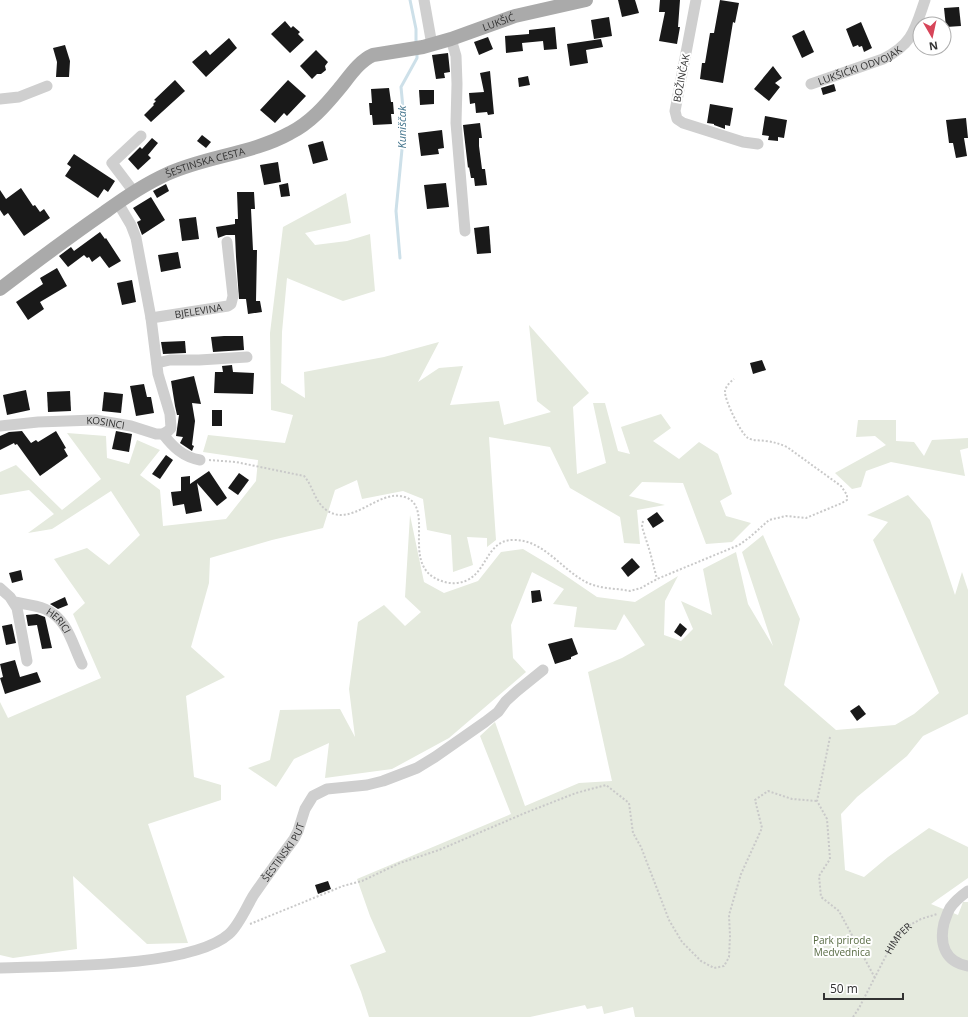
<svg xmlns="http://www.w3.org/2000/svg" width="968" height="1017" viewBox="0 0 968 1017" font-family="'Open Sans',sans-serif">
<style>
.green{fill:#e5eade}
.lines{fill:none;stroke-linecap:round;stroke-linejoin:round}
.stream{stroke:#cde0e9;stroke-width:3}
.building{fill:#191919}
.path{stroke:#c9c9c9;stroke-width:2;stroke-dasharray:2 2;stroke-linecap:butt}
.minor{stroke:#cfcfcf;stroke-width:11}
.major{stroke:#aaa;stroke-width:14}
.labels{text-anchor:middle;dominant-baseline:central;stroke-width:4;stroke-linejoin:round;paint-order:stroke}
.street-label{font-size:10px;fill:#323232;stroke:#fff}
.park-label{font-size:10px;fill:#576a42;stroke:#fff}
.water-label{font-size:11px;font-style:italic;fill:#45768e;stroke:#fff}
</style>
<rect width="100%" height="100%" fill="#fff"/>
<g class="green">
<path d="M346,193l5,30 -46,10 10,12 32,-4 23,-7 5,57 -32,10 -56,-23 -5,54 -1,51 24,15 -1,-26 80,-15 55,-15 -21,40 21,-14 24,-2 -13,39 49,-4 5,24 47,-13 -14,-11 -8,-76 60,68 -16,14 4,67 29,-11 -13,-60h12l13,48 12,3 -9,-27 40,-13 10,14 -18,13 26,18 20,-17 19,12 14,40 -12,7 6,15 25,7 -19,19 -26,2 -23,-61 -41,-1 -13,14 36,9 -28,5 3,34 -16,-1 -4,-26 -50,-29 -20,-41 -61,-10 7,103 -9,7v-9l-20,-1 6,28 -20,7 -2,-37 -24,-5 -4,-31 -20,-8 -41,8 -5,-19 -22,10 -12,38 -51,12 -62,18 -1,25 -18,64 34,30 -39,19 8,81 27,8v15l-73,24 40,119 -41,1 -74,-68 4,73 -64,9 -13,-3v-253l8,16 93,-40 -28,-64 12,-11 -31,-44 33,-11 22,17 31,-30 -29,-44 -59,38 -24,4 26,-19 -25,-24 -29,5v-23l16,-7 46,45 39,-31 -34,-46 39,3 1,22 22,6 8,-24 23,10 -20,25 20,15 3,36 63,-7 30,-38 2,-21 -55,-8 5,-17 77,8 8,-28 -22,-5 -1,-77 13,-106z"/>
<path d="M858,420h38v21l18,1 10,14 8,-16 36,-2v10l-8,2 5,26 -74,-14 -25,9 -5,16 -9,2 -17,-16 51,-28 -11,-9 -19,1z"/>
<path d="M908,495l22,25 25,75 7,-23 6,18v124l-45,22 -16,20 -50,41 -16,17 4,56 19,7 24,-20 41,-29 39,19v31l-37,26 27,11 5,-13h5v115h-333l-2,-10 -29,7 -2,-8 -15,3 -2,-4 -55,12h-161l-8,-25 -11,-27 36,-13 -16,-36 -13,-37 154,-65 -31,-78 15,-14 30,84 54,-23 33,-2 -24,-109 34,-14 23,-13 -21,-31 -8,16 -42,-3 3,-20 -24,-3 11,-15 -32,-17 -21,53 2,33 13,14 -77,66 -57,31 -67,9 4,-35 -35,16 -18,28 -28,-19 22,-8 10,-50 60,-1 15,28 -6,-48 9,-67 26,-17 21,21 16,-14 -16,-15 5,-82 14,67 20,11 34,-12 23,-29 22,-3 30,18 44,30 38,5 43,-26 -13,25 -1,34 17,6 12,-12 -12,-28 31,14 -9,-46 33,-17 12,52 25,42 -31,-94 21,-17 37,84 -16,66 52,45 59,-5 19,-11 25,-21 -66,-153 15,-18 -21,-7z"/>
</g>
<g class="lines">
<g class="stream">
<path d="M410,0l6,29v16"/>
<path d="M400,258l-4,-47 7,-72 1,-20 -3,-32 16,-29v-5"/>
</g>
</g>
<g class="building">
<path d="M618,0h17l4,13 -17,4z"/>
<path d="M660,0h20l-2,27h2l-3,17 -18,-3 6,-29h-6z"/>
<path d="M720,0l19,3 -4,20 -2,-1 -10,61 -23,-4 2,-16h3l5,-30h4z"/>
<path d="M959,7l2,19 -15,1 -2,-19z"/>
<path d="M609,17l3,19 -18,3 -3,-19z"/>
<path d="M285,21l6,7 2,-2 7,6 -2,2 6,6 -14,13 -19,-19z"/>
<path d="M861,22l11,26 -8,4 -2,-6 -3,1 -1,-2 -5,2 -7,-18z"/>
<path d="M555,27l2,22 -13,1 -1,-9 -21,2 1,8 -17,2 -1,-17 24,-2v-4z"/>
<path d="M804,30l10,22 -12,6 -10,-22z"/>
<path d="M488,37l5,12 -14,6 -5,-13z"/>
<path d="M229,38l8,10 -31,29 -14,-15 14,-12 4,5z"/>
<path d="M601,39l2,8 -17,3 2,13 -18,3 -3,-22z"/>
<path d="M65,45l5,16 -1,16h-13l1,-15 -4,-14z"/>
<path d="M316,50l12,12 -3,4 1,4 -5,4h-4l-5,5 -12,-13z"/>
<path d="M448,53l2,19 -6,1 1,5 -9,1 -4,-24z"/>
<path d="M773,66l9,12 -7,5 5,4 -11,14 -15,-12z"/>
<path d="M490,71l4,43 -6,1 -1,-3 -11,1 -1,-10 -5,1 -1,-11 15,-1 -4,-19z"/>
<path d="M528,76l2,9 -11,2 -1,-9z"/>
<path d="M175,80l10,11 -34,31 -7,-7 10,-10 -1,-1 3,-3 -2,-1z"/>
<path d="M288,80l18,16 -19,20 -3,-3 -9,10 -15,-13z"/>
<path d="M834,84l2,7 -13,4 -2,-7z"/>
<path d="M389,88l2,14h2l1,12h-3l1,10 -19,1 -1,-10h-2l-1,-12h3l-1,-14z"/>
<path d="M419,90h15v14l-14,1z"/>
<path d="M710,104l23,4 -3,18 -5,-1v4l-11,-4v-1l-7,-1z"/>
<path d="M765,116l22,4 -3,18 -6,-1v4l-10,-1 1,-4 -7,-1z"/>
<path d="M966,118l2,20h-4l3,18 -11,2 -3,-15h-4l-3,-23z"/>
<path d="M480,123l2,15h-3v8l3,23h3l2,16 -12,1 -1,-8h-3l-2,-11 -1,1 -5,-43z"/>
<path d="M442,130l2,18 -6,1 1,5 -18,2 -3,-23z"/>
<path d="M202,135l9,7 -5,6 -9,-7z"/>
<path d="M152,138l6,5 -10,12 3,3 -13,12 -10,-11 12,-12 2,2z"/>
<path d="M323,141l5,19 -15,4 -5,-19z"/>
<path d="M74,154l41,27 -7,11 -4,-3 -6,9 -33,-22 6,-9 -4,-3z"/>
<path d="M278,162l3,20 -17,3 -4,-20z"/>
<path d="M288,183l2,13 -9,1 -2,-12z"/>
<path d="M446,183l3,24 -22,2 -3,-24z"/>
<path d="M166,184l3,7 -12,7 -4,-7z"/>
<path d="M21,188l12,18 2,-1 5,7 4,-3 6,9 -26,18 -16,-23 -4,3 -4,-6v-20l6,9z"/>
<path d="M237,192h17l1,17h-4l2,41h4l-1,51h4l2,11 -14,2 -2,-15h-7l-3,-42 -1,-22h-9l-8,3 -2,-11 19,-3v-5h3z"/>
<path d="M151,197l14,23 -23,15 -5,-13 4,-2 -8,-12z"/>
<path d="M196,217l3,22 -17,2 -3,-22z"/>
<path d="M489,226l2,27 -14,1 -3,-26z"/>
<path d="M100,232l5,7 1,-1 15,23 -12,7 -9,-12 -8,6 -3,-5 -2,1 -3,-3 -16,12 -9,-11 12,-9 3,4z"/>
<path d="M178,252l3,16 -20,4 -3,-17z"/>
<path d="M57,268l10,18 -27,16 4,7 -16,11 -12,-18 27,-18 -3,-6z"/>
<path d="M132,280l4,22 -14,3 -5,-22z"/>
<path d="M224,336h19l1,14 -31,2 -2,-15z"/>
<path d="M185,341l1,12 -23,1 -2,-12z"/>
<path d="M762,360l4,10 -13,4 -3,-11z"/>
<path d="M232,365l1,7 21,1 -1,21 -39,-1 1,-21h8l-1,-6z"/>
<path d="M194,376l7,28 -9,-1 3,18 -3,24 2,1 -2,5 -12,-8 3,-6 -7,-1 3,-21h-2l-2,-9 -4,-25z"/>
<path d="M144,384l3,13h4l3,16 -18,3 -6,-30z"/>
<path d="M26,390l4,20 -23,5 -4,-20z"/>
<path d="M70,391l1,20 -23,1 -1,-20z"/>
<path d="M104,392l19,2 -2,19 -19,-2z"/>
<rect x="212" y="410" width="10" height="16"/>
<path d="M22,431l9,12 5,-3 2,2 18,-11 10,17 -2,1 4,7 -28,20 -23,-32 -2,1 -1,-2 -14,7v-14l9,-4z"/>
<path d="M116,431l16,3 -3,18 -17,-3z"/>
<path d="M166,455l7,5 -13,19 -8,-5z"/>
<path d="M209,471l18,27 -10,8 -20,-23 5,28 -16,3 -2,-10 -11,2 -2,-14 10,-1v-14l9,-1v8z"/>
<path d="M239,473l10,7 -11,15 -10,-7z"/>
<path d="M657,512l7,9 -11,7 -6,-9z"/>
<path d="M632,558l8,9 -12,10 -7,-9z"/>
<path d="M21,570l2,10 -11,3 -3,-10z"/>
<path d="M540,590l2,11 -10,2 -1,-12z"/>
<path d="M65,597l3,8 -10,4 -8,-5z"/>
<path d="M37,614l8,3 7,31 -10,1 -5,-24 -9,1 -2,-11z"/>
<path d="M680,623l7,6 -6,8 -7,-5z"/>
<path d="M12,624l4,19 -10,2 -4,-19z"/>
<path d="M572,638l6,16 -7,3v2l-16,5 -7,-20z"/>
<path d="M15,660l5,17 17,-5 4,10 -36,12 -5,-16 3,-1 -3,-13z"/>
<path d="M859,705l7,9 -9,7 -7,-10z"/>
<path d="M328,881l3,8 -13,5 -3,-9z"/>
</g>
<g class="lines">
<g class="path">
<path d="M209,460l27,2 68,14c9,10 10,24 21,33 26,21 53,-21 80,-12 29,10 -1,61 28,80 7,4 15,7 23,6 32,-2 27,-43 57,-43 30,-1 49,30 73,42 13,7 29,6 44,9l11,-3 16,-9 82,-34 11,-8 19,-17 17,-4 20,2 36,-15 5,-3v-5l-6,-9 -54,-39c-7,-3 -13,-5 -21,-6 -6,-1 -13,0 -18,-3 -7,-4 -24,-39 -23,-47 1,-5 5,-9 9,-12"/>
<path d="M643,521l-1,5 1,4 7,22 7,27"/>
<path d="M830,737l-13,64 10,18 3,40 -11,17 2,21 18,14 36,67"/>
<path d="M250,924l93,-38 19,-5 38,-18 39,-13 86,-37 51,-20 30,-8 23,18 4,30 8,14 28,73 13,22 19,19 13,7 10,-2 5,-9 1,-21 -1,-21 12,-41 21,-46 -7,-28 13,-9 24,8 25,2"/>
<path id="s1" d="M853,1017l6,-9 32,-62 8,-12 9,-8 13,-7 16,-5"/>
</g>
<g class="minor">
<path d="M424,0l8,45"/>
<path d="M696,0l-21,111 2,8 6,4 60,19 15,2"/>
<path d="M451,39l5,17 1,28 -1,39 9,108"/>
<path id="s2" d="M811,84l72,-25c30,-15 32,-30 42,-59"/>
<path d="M0,99l19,-2 28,-11"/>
<path d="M134,192l-22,-29 29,-27"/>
<path id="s3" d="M151,318l77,-12 3,-2 2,-8 -6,-54"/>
<path d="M157,363l13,-3h29l48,-3"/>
<path id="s4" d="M0,426l38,-4 57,-2 36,6 25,8h7l5,-3 3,-3 -1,-14 -12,-40 -7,-56 -15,-80 -5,-13 -13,-22"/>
<path d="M163,434c10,13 20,23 37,26"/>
<path d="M0,588l10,9 7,11 10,53"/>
<path id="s5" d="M14,602c10,2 21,3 31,7 23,10 27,35 37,55"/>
<path d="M968,891c-7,5 -13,10 -18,17 -3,5 -4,10 -6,15 -5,21 1,39 24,43"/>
<path id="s6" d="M0,968c52,-2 191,0 229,-34 10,-9 17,-26 24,-38 13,-19 27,-38 41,-57l4,-8 7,-22 8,-13 14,-7 40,-4 16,-4 34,-13 18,-11 50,-35 13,-10 8,-11 11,-10 26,-21"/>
</g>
<path class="major" id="s7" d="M0,289c34,-26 69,-52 105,-77 19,-14 40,-28 62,-38 39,-18 85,-20 123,-41 20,-10 35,-27 49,-44 10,-12 20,-28 34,-34l50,-8 28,-8 64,-23 71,-16"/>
</g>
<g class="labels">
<g class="street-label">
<text stroke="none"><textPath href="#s7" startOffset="578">LUKŠIĆ</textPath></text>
<text stroke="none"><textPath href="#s2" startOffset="52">LUKŠIĆKI ODVOJAK</textPath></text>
<text transform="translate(681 78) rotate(-79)">BOŽINČAK</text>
<text stroke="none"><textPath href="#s7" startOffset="243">ŠESTINSKA CESTA</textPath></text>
<text stroke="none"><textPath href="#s3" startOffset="48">BJELEVINA</textPath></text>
<text stroke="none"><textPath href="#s4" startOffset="106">KOSINCI</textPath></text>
<text stroke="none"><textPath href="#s5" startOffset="50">HERICI</textPath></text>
<text stroke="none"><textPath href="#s6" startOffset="333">ŠESTINSKI PUT</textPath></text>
<text stroke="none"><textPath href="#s1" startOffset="91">HIMPER</textPath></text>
</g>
<g class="park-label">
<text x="842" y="940">Park prirode<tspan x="842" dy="12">Medvednica</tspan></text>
</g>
<g class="water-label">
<text transform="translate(401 127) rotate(-90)">Kuniščak</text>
</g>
</g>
<g transform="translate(932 36) rotate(171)"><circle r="19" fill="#ffffff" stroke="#adadad"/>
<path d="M0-3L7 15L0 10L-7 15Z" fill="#d74559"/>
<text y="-6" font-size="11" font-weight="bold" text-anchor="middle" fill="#323232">N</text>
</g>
<path d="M824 993v6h79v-6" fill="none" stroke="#323232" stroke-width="2"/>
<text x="830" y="993" font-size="12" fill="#323232" stroke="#ffffff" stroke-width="3" paint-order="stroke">50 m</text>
</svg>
